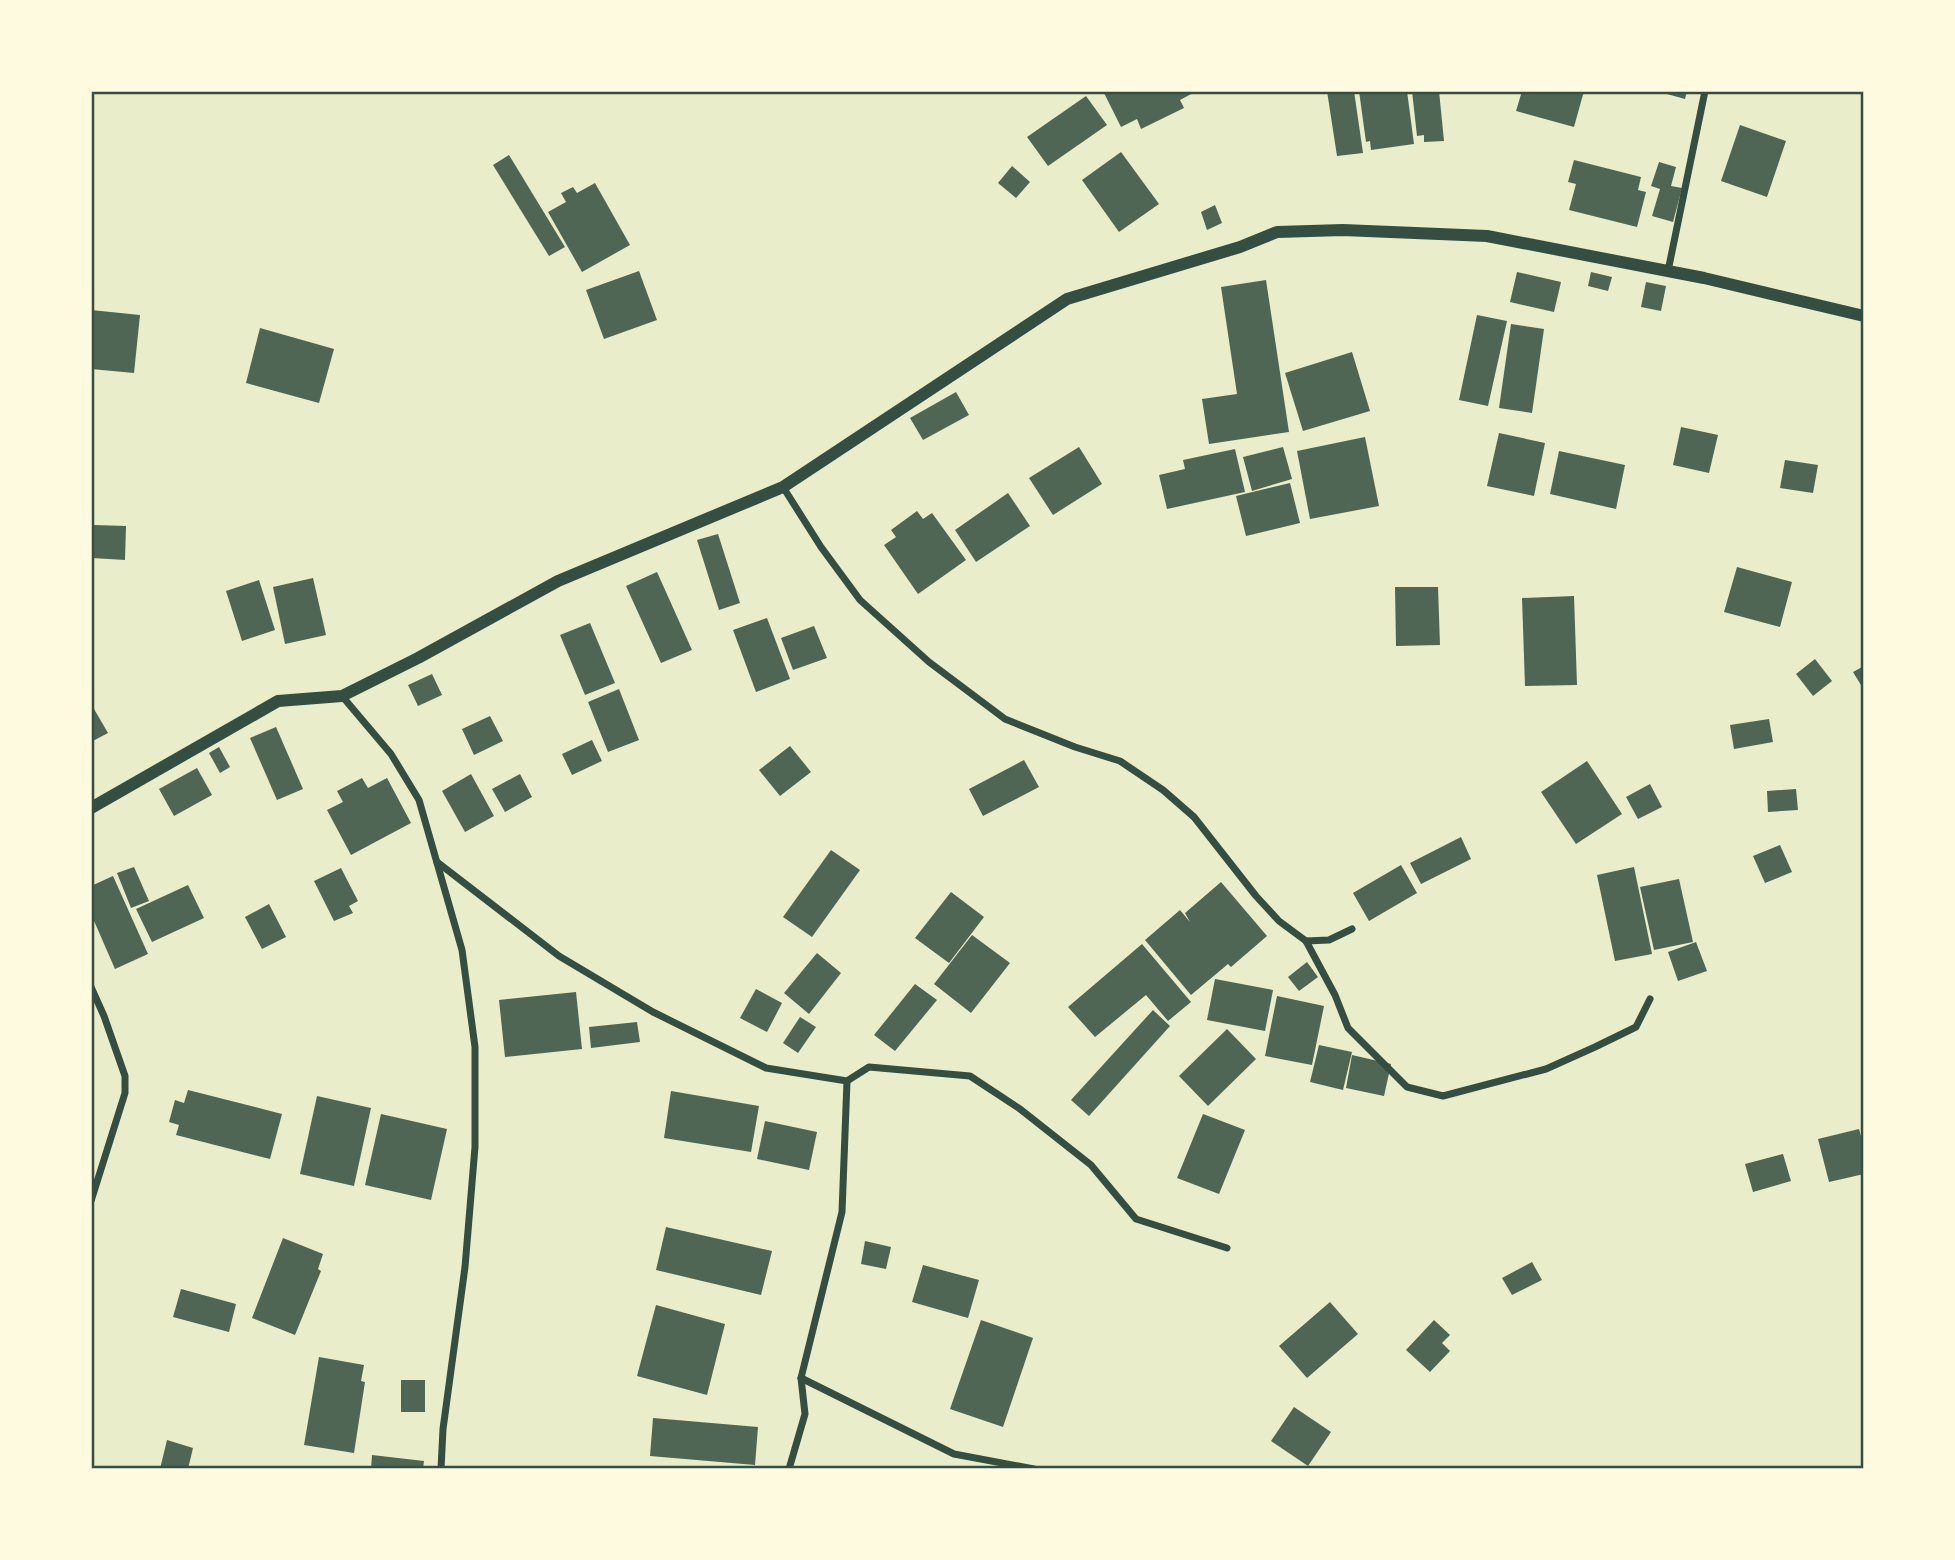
<svg xmlns="http://www.w3.org/2000/svg" width="1955" height="1560" viewBox="0 0 1955 1560" font-family="Karla,sans-serif">
<style>
.building{fill:#4f6655}
.lines{fill:none;stroke-linecap:round;stroke-linejoin:round}
.minor{stroke:#344e41;stroke-width:7}
.tertiary{stroke:#344e41;stroke-width:12}
.neatline{fill:none;stroke:#344e41;stroke-width:2.5}
</style>
<rect width="100%" height="100%" fill="#e9edc9"/>
<g class="building">
<path d="M1103,91h89l1,2 -13,7 4,8 -43,21 -4,-10 -16,8z"/>
<path d="M1327,91h27l9,62 -26,3z"/>
<path d="M1359,91h48l7,53 -43,6 -1,-9 -4,1z"/>
<path d="M1412,91h27l5,50 -20,1v-7l-7,1z"/>
<path d="M1522,91h62l-10,36 -58,-16z"/>
<path d="M1656,91h31l-2,8z"/>
<path d="M1086,96l21,29 -59,41 -21,-29z"/>
<path d="M1740,125l46,16 -19,56 -46,-16z"/>
<path d="M1121,152l38,52 -40,28 -37,-52z"/>
<path d="M509,155l56,92 -16,9 -56,-91z"/>
<path d="M1574,160l67,17 -3,13 8,2 -9,35 -68,-17 7,-26 -8,-2z"/>
<path d="M1659,162l17,5 -5,19 11,2 -9,34 -21,-6 8,-27 -9,-3z"/>
<path d="M1012,166l18,16 -14,16 -18,-15z"/>
<path d="M595,183l35,62 -48,27 -34,-60 18,-10 -5,-9 12,-6 4,6z"/>
<path d="M1215,205l7,18 -15,7 -6,-18z"/>
<path d="M639,271l18,49 -53,19 -18,-49z"/>
<path d="M1517,272l44,10 -7,30 -44,-10z"/>
<path d="M1591,272l21,5 -4,14 -20,-5z"/>
<path d="M1266,280l23,152 -80,12 -7,-45 35,-5 -16,-107z"/>
<path d="M1646,282l20,4 -5,25 -20,-4z"/>
<path d="M91,310l49,5 -6,58 -43,-4z"/>
<path d="M1477,315l30,6 -19,85 -29,-6z"/>
<path d="M1511,324l33,5 -12,84 -33,-5z"/>
<path d="M260,328l74,21 -15,54 -73,-20z"/>
<path d="M1352,352l18,59 -67,20 -18,-58z"/>
<path d="M956,392l13,23 -46,25 -13,-22z"/>
<path d="M1681,427l37,8 -9,38 -36,-8z"/>
<path d="M1499,433l46,10 -11,53 -47,-10z"/>
<path d="M1365,437l14,69 -69,13 -13,-68z"/>
<path d="M1079,447l23,37 -49,31 -24,-37z"/>
<path d="M1283,447l9,32 -40,12 -9,-34z"/>
<path d="M1235,449l10,43 -78,17 -8,-34 26,-6 -2,-9z"/>
<path d="M1559,451l66,14 -9,44 -66,-15z"/>
<path d="M1785,460l33,5 -5,28 -33,-5z"/>
<path d="M1290,483l10,40 -54,13 -10,-40z"/>
<path d="M1008,493l22,33 -54,36 -21,-32z"/>
<path d="M917,511l6,8 9,-6 34,47 -48,34 -34,-49 12,-8 -5,-7z"/>
<path d="M94,525l32,1 -1,34 -33,-2z"/>
<path d="M718,534l22,69 -21,7 -22,-70z"/>
<path d="M1737,567l55,15 -12,45 -56,-15z"/>
<path d="M657,572l35,78 -31,13 -35,-77z"/>
<path d="M313,578l13,57 -41,9 -12,-57z"/>
<path d="M259,580l16,50 -33,11 -16,-50z"/>
<path d="M1395,587h43l2,58 -44,1z"/>
<path d="M1574,596l3,89 -52,1 -3,-88z"/>
<path d="M767,618l23,61 -34,13 -23,-62z"/>
<path d="M590,623l25,60 -30,12 -25,-60z"/>
<path d="M814,626l13,32 -34,12 -12,-32z"/>
<path d="M1815,659l17,22 -19,15 -17,-22z"/>
<path d="M1864,666v24l-11,-18z"/>
<path d="M432,674l10,21 -24,11 -10,-21z"/>
<path d="M619,689l20,51 -31,12 -20,-50z"/>
<path d="M94,709l14,24 -17,9v-31z"/>
<path d="M490,716l13,25 -29,14 -12,-26z"/>
<path d="M1769,719l4,23 -39,7 -4,-24z"/>
<path d="M276,727l27,62 -26,11 -27,-62z"/>
<path d="M592,740l10,21 -30,14 -10,-21z"/>
<path d="M790,746l21,26 -31,24 -21,-26z"/>
<path d="M219,747l11,20 -10,6 -11,-20z"/>
<path d="M1024,760l15,27 -56,29 -14,-27z"/>
<path d="M1587,761l35,53 -46,30 -35,-52z"/>
<path d="M197,768l15,27 -38,21 -15,-27z"/>
<path d="M471,774l23,42 -29,16 -23,-41z"/>
<path d="M520,774l12,23 -27,15 -13,-23z"/>
<path d="M362,778l6,10 19,-10 24,45 -60,32 -24,-45 16,-8 -6,-11z"/>
<path d="M1650,784l12,23 -24,12 -12,-22z"/>
<path d="M1796,789l2,21 -30,2 -1,-21z"/>
<path d="M1461,837l10,22 -50,25 -11,-21z"/>
<path d="M1780,845l12,27 -27,11 -12,-27z"/>
<path d="M831,850l29,20 -48,67 -29,-20z"/>
<path d="M1401,865l16,28 -48,28 -16,-28z"/>
<path d="M134,867l15,34 -18,7 -14,-35z"/>
<path d="M1634,867l18,87 -37,7 -18,-86z"/>
<path d="M341,868l17,33 -9,5 4,7 -19,8 -20,-40z"/>
<path d="M113,876l35,78 -33,15 -24,-55v-28z"/>
<path d="M1679,879l14,63 -39,8 -14,-63z"/>
<path d="M1221,882l46,54 -36,31 -3,-3 -37,31 -46,-55 35,-30 10,12 -5,-9z"/>
<path d="M188,885l16,33 -52,24 -16,-33z"/>
<path d="M951,892l33,25 -35,46 -34,-25z"/>
<path d="M269,904l17,33 -24,12 -17,-32z"/>
<path d="M972,935l38,28 -39,50 -37,-29z"/>
<path d="M1696,942l11,29 -29,10 -10,-29z"/>
<path d="M1142,944l49,58 -23,19 -22,-26 -51,42 -27,-30z"/>
<path d="M817,953l24,20 -32,41 -25,-21z"/>
<path d="M1307,962l11,15 -19,14 -11,-14z"/>
<path d="M1215,979l58,11 -8,41 -58,-11z"/>
<path d="M915,984l22,16 -42,51 -21,-16z"/>
<path d="M756,989l26,14 -15,29 -27,-14z"/>
<path d="M576,992l6,57 -77,8 -6,-57z"/>
<path d="M1277,996l47,10 -12,59 -47,-9z"/>
<path d="M1153,1010l17,16 -81,90 -18,-16z"/>
<path d="M800,1017l16,10 -18,26 -15,-10z"/>
<path d="M637,1022l3,20 -49,6 -2,-21z"/>
<path d="M1227,1029l29,30 -48,47 -29,-30z"/>
<path d="M1319,1045l33,7 -9,38 -33,-8z"/>
<path d="M1352,1055l39,9 -7,32 -38,-8z"/>
<path d="M188,1090l94,24 -12,45 -94,-24 3,-10 -10,-3 6,-22 9,3z"/>
<path d="M671,1091l88,15 -8,46 -87,-14z"/>
<path d="M317,1096l54,12 -17,78 -54,-12z"/>
<path d="M381,1114l66,15 -16,71 -66,-15z"/>
<path d="M1203,1114l42,16 -26,64 -42,-16z"/>
<path d="M765,1121l52,11 -8,38 -52,-11z"/>
<path d="M1859,1129l5,18v27l-35,8 -11,-43z"/>
<path d="M1783,1154l8,27 -38,11 -8,-28z"/>
<path d="M666,1227l106,24 -11,44 -105,-25z"/>
<path d="M283,1238l40,16 -5,15 3,2 -26,64 -43,-17z"/>
<path d="M865,1241l26,6 -5,22 -25,-5z"/>
<path d="M1532,1262l10,18 -30,15 -10,-17z"/>
<path d="M923,1265l56,15 -11,38 -56,-16z"/>
<path d="M181,1289l55,15 -7,28 -56,-15z"/>
<path d="M1330,1302l28,32 -51,44 -28,-32z"/>
<path d="M656,1305l69,19 -18,71 -70,-19z"/>
<path d="M981,1320l52,18 -30,89 -53,-18z"/>
<path d="M1434,1320l16,15 -8,8 8,8 -20,21 -24,-22z"/>
<path d="M319,1357l45,8 -3,16 4,1 -11,71 -50,-8z"/>
<rect x="401" y="1380" width="24" height="32"/>
<path d="M1294,1407l37,25 -23,34 -37,-25z"/>
<path d="M653,1418l105,9 -3,38 -105,-9z"/>
<path d="M167,1440l26,8 -5,21h-28z"/>
<path d="M372,1455l52,6 -1,8h-52z"/>
</g>
<g class="lines">
<g class="minor">
<path d="M1668,271l37,-180"/>
<path d="M783,487l38,60 39,53 69,62 76,57 70,28 45,14 43,29 31,27 62,79 23,25 27,20 23,-1 23,-11"/>
<path d="M342,696l49,58 28,46 43,150 13,97v100l-10,120 -22,162 -2,40"/>
<path d="M437,862l122,94 94,56 113,56 81,13 22,-14 101,9 50,33 71,56 45,54 91,29"/>
<path d="M1306,941l29,54 13,33 59,59 36,9 103,-27 49,-22 41,-20 14,-28"/>
<path d="M91,987l13,29 21,60v17l-34,108"/>
<path d="M801,1378l153,76 80,15"/>
<path d="M789,1469l16,-55 -4,-36 41,-166 5,-131"/>
</g>
<path class="tertiary" d="M91,808l187,-107 64,-5 76,-38 140,-77 225,-94 284,-188 173,-52 37,-15 66,-2 144,6 217,42 160,38"/>
</g>
<rect width="1955" height="1560" fill="none" stroke="#fefae0" stroke-width="186"/>
<rect x="93" y="93" width="1769" height="1374" class="neatline"/>
</svg>
